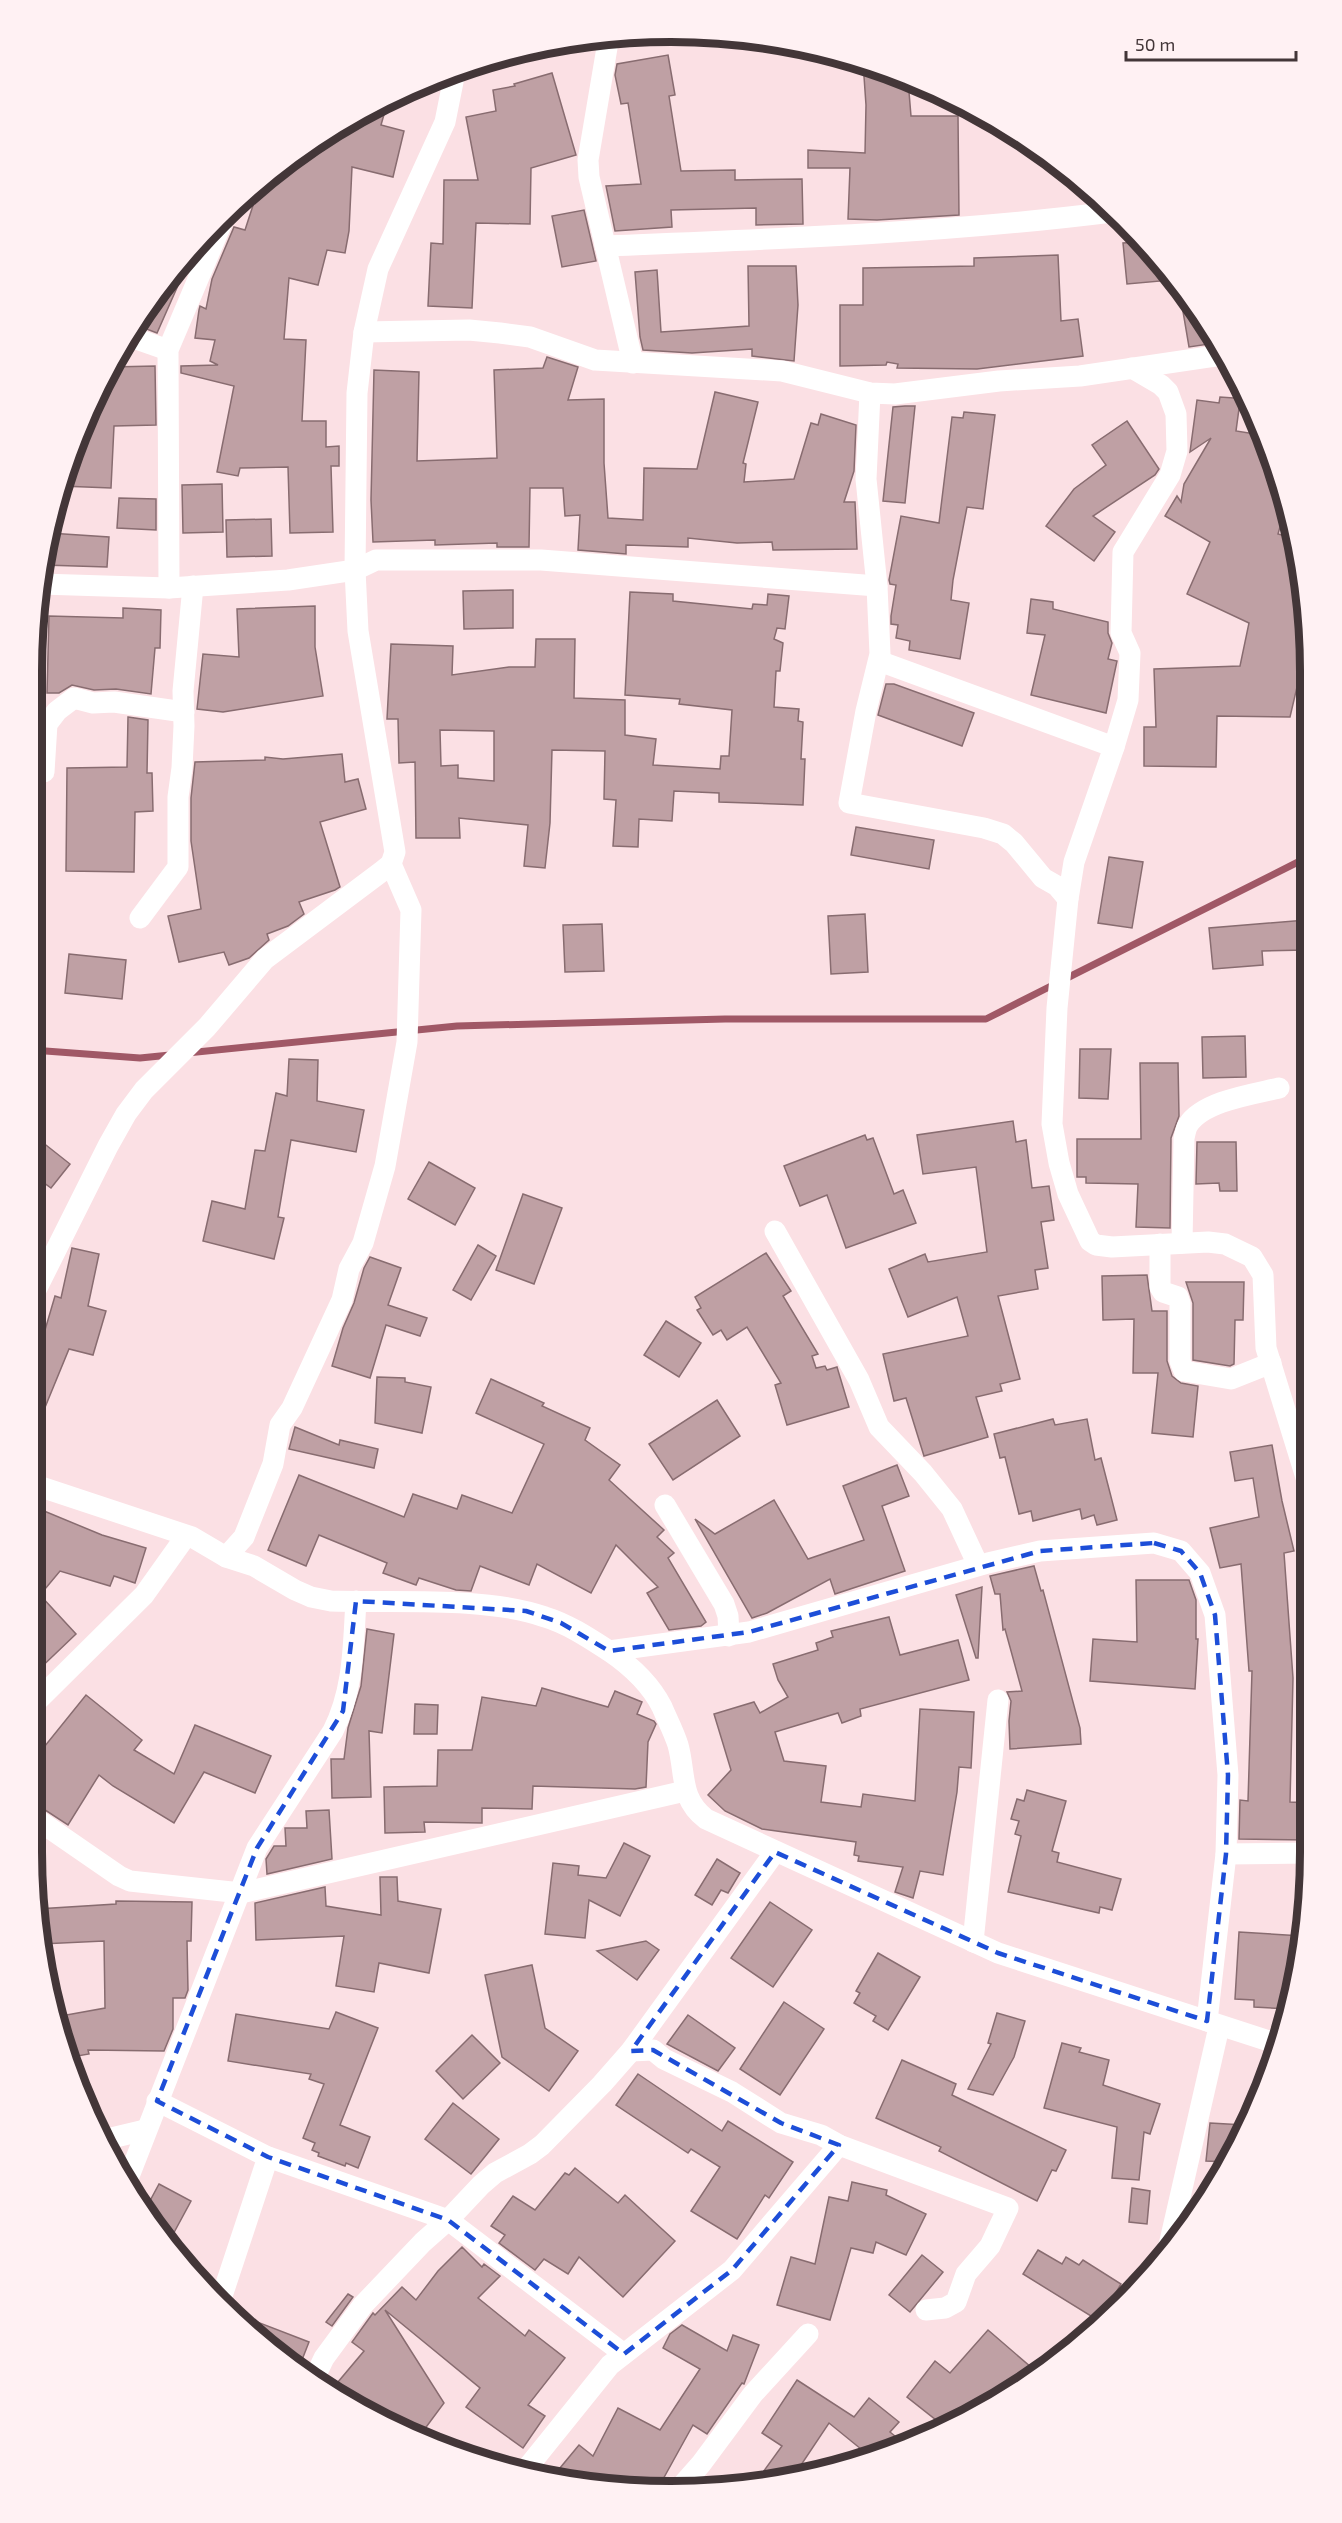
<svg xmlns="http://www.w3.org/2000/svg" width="1342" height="2523" viewBox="0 0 1342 2523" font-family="'Exo 2',sans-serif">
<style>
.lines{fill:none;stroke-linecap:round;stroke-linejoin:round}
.stream{stroke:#a05866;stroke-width:7}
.building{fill:#bfa0a4;stroke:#886c70;stroke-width:1.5;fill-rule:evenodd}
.minor{stroke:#fff;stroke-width:21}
.marked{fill:none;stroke:#1d4ed8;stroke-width:4.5;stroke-dasharray:12 8;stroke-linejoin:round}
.rim{fill:none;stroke:#433638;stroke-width:8}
</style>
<rect width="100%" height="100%" fill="#fbe0e4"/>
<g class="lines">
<g class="stream">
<path d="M1065,979l241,-121"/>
<path d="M32,1050l108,8 30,-3"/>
<path d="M187,1053l270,-27 268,-7h261l69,-35"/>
</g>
</g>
<g class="building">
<path d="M668,55l7,40 -6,1 12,75 54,-1v10l67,-1 1,45 -47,1v-17l-85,2 1,17 -57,4 -9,-45 35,-2 -13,-81 -7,1 -6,-29 2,-11z"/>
<path d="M863,62l13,3 32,15 3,36h47l1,99 -82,5 -29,-1 2,-51h-42v-18l57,3 1,-48z"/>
<path d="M552,73l24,82 -45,13 -1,56 -54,-1 -4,85 -44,-2 3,-63 12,1 1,-64h34l-12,-63 30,-6 -3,-21 22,-4 -1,-2z"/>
<path d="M389,97l-8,28 23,6 -11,46 -41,-10 -3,64 -4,22 -18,-3 -9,35 -29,-7 -5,61 22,1 -4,81h24v26l13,-1v20h-8l2,66 -43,1 -2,-66 -48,1 -2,8 -21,-4 17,-86 -53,-13v-7l37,-1 -8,-4 5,-21 -20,-2 4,-28 1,-4 6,3 6,-30 22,-52 11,3 15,-46 21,-20z"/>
<path d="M584,210l12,51 -34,6 -10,-51z"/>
<path d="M1138,242l14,16 20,22 -45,4 -4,-41z"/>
<path d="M1058,255l3,66 17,-2 5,37 -106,13 -80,-1 1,-4 -11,-2 -1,3 -46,1v-61h23v-37l111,-2v-8z"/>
<path d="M748,266h48l2,39 -4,56 -42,-5v-7l-60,4 -49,-3 -3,-13 -5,-65 22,-2 4,62 88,-6z"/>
<path d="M176,269l7,5 -26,59 -21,-8z"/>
<path d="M1179,288l24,27 13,28 -27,4z"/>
<path d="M547,357l31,10 -10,33 36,-1v64l4,55 35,2 1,-52 53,1 18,-77 43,10 -15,61 3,1 -2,18 50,-3 17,-56 7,2 3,-11 35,11 -2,46 -10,31h11l2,47 -84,1 -1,-8 -35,1 -49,-5v9l-62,-2v9l-48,-4 2,-35 -15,1 -2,-28h-33l-1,59h-32v-4l-62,2v-5l-62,2 -2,-42 3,-130 45,2 -2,89 80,-3 -3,-88 49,-2z"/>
<path d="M155,366l1,59 -42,1 -3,62 -50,-2 50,-119z"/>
<path d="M1239,390l2,4 -5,37 25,4 15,30 10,41 -8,28 15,4 12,50v65l-15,64 -73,-1 -1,51 -72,-1v-39h12l-2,-58 86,-3 9,-43 -62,-29 23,-52 -45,-26 12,-20 4,6 3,-18 27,-46 -21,14 7,-52 22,3 1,-6 14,1z"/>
<path d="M905,406h10l-10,97 -22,-2 10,-94z"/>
<path d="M964,412l31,3 -12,94 -16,-2 -14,73 -2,20 18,3 -9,56 -51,-9 1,-9 -14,-3 2,-13 -7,-1v-8l5,-31 -6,-1 -1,-4 12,-64 38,7 13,-106 11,1z"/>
<path d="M1127,421l32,48 -4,6 -62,41 22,16 -21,29 -48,-35 28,-37 32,-24 -14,-20z"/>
<path d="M222,484l1,48 -40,1 -1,-48z"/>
<path d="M119,498l37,1v31l-39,-2z"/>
<path d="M271,519l1,37 -45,1 -1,-37z"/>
<path d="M49,533l60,4 -2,30 -63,-2z"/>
<path d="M513,590v38l-49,1 -1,-38z"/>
<path d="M630,592l43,2v7l79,8 1,-5 14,1 1,-11 21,2 -4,33 -8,-1 -3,11 9,4 -3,28h-4l-2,36 25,2 -1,12 5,1 -2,37h4l-2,46 -84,-3v-9l-45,-2 -2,30 -33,-2 -1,28 -25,-1 3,-46 -12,-1 1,-48 -53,-1 -2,73 -5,45 -21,-2 4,-41 -69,-7 1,20h-44l-1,-76 -16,1 -1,-44h-11l4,-75 62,2 -1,29 57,-8h26l1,-28h39l-1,59 51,2v35l31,4 -3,26 67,4 1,-13h8l3,-46 -53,-6 1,-5 -55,-4zM440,730l54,1v50l-36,-3v-13l-17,1z"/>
<path d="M1031,599l22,3v7l55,13v11l4,10 -4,16 9,2 -11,52 -75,-18 14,-60 -18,-2z"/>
<path d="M315,606v41l8,49 -100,16 -26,-3 6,-55 36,3 -2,-48z"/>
<path d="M123,608l38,2 -1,38h-5l-4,46 -35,-5 -22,1 -22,-5 -13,8h-12l2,-77 74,2z"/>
<path d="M886,684h8l80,29 -12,33 -84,-31z"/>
<path d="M128,717l20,3 -1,53h5l1,38 -18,1 -1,60 -68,-1 1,-103 60,-1z"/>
<path d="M342,754l3,28 13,-3 8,30 -46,13 20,65 -5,3 -36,12 5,12 -16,12 -21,8 2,6 -20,18 -20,7 -5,-13 -45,10 -11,-46 33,-7 -10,-68v-43l4,-36 70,-2v-3l18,2z"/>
<path d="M856,827l78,13 -5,29 -78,-14z"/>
<path d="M1109,857l34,5 -11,66 -34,-5z"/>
<path d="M865,914l3,58 -37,2 -3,-58z"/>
<path d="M1306,920v30l-44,1 1,14 -50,4 -4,-41z"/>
<path d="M602,924l2,47 -39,1 -2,-47z"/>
<path d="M69,954l57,6 -4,39 -57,-6z"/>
<path d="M1245,1036l1,41 -43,1 -1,-41z"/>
<path d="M1080,1049h31l-3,50 -29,-1z"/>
<path d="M289,1059l29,1 -1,41 47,9 -8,42 -65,-12 -13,77 6,1 -10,41 -71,-18 9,-40 33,8 10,-59 10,1 11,-58 11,3z"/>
<path d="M1140,1063h38l1,53 -8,22 -1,90 -34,-1 2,-43 -52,-1v-6h-9v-38h64z"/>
<path d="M1013,1121l3,21 10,-2 6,48 17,-2 5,34 -13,2 7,46 -13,2 3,19 -40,7 22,83 -20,5 2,7 -26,6 12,40 -64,19 -18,-58 -12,3 -11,-47 85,-18 -11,-39 -49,20 -19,-48 36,-15 3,8 59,-10 -11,-85 -53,7 -6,-39z"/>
<path d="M32,1134l38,30 -19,24 -19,-14z"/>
<path d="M865,1135l2,5 6,-2 21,56 9,-4 13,33 -70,25 -19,-53 -27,11 -16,-40z"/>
<path d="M1197,1142h39l1,49h-17l-1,-8 -23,1z"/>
<path d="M429,1162l46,26 -20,37 -47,-26z"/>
<path d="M523,1194l39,14 -28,76 -38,-14z"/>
<path d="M478,1245l18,11 -25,44 -18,-10z"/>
<path d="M72,1248l27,6 -11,52 18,5 -13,44 -24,-6 -37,90v-95l8,3 15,-51 6,2z"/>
<path d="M766,1253l25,38 -8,5 35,58 -6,2 4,12 9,-2 2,4 10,-3 12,40 -62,18 -12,-40 6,-2 -34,-56 -20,13 -6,-10 -8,5 -16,-25 4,-2 -6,-11z"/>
<path d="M370,1257l31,11 -13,37 39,13 -7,18 -34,-11 -16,53 -38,-12 11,-38 11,-25 10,-35z"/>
<path d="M1147,1275l5,36h15v50l5,15 9,7 17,3 -5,51 -41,-4 6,-60h-25l1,-54 -31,1 -1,-44z"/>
<path d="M1186,1282h58l-1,38h-8l-1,44 -4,2 -37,-6v-57z"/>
<path d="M666,1321l35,22 -22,34 -35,-22z"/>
<path d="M377,1377l28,1v4l26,5 -9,46 -47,-10z"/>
<path d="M491,1379l53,24 -2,3 48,22 -5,12 35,25 -11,15 55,50 -7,7 17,16 -6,5 38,64 -5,4 -32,4 -22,-37 11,-6 -42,-42 -25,48 -54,-29 -8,21 -49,-19 -9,25 -15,-1 -37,-12 -3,7 -33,-12 4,-10 -68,-28 -13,31 -38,-16 31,-75 105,42 9,-23 44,15 5,-14 50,18 32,-69 -68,-31z"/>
<path d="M717,1400l23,36 -67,44 -24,-36z"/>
<path d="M1053,1419l2,6 32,-6 8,41 6,-2 16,62 -20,5 -3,-10 -12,4 -2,-10 -47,12 -2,-10 -12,3 -14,-57 -5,1 -6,-24z"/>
<path d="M295,1427l44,18 1,-5 38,9 -4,19 -85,-19z"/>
<path d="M1272,1445l10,56 12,50 -10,2 9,125 -3,124 19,1v37l-70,-1 1,-39 8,1 4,-130h-3l-8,-107 -21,4 -10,-40 49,-11 -6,-39 -18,3 -5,-29z"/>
<path d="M897,1465l12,31 -27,10 23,65 -70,23 -5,-15 -63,34 -15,5 -57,-99 20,15 59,-34 34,59 56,-19 -21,-54z"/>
<path d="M32,1506l70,29 44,13 -11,35 -21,-7 -4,10 -50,-15 -20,24 36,39 -44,42z"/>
<path d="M1034,1566l7,25 2,-1 37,138 1,16 -71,5 -1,-28 2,-20 -4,-9 15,-1 -17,-62 -2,1 -3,-36h-5l-5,-18z"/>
<path d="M1136,1580h53l7,20v39h2l-3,50 -105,-8 3,-42 44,3z"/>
<path d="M982,1587l-4,71h-2l-20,-63z"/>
<path d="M889,1617l11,38 58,-15 11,40 -109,29 1,7 -19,7 -4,-10 -63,19 9,29 42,5 -5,36 40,5 2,-13 52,7 5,-92 54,3 -3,56 -12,-1 -2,25 -14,83 -23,-4 -7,27 -18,-6 8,-25 -45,-6 1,-5 -5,-1 2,-13 -94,-13 -37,-18 -17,-16 23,-25 -17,-56 40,-12 6,11 28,-16 -10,-17 -5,-16 45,-14 -2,-7 17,-6 -2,-6z"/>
<path d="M367,1629l27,5 -12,99 -13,-2 2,66 -39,1 -1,-39h13l4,-31 13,-42z"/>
<path d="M542,1688l66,19 7,-16 27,11 -5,12 17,7 2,3 -8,18 -2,45 -11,2 -102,-3 -1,23 -50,-1v15l-58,-1 1,10 -40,1 -1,-46 53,-1 1,-36h34l10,-53 54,9z"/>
<path d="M86,1695l56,45 -8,10 40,24 21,-49 76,31 -16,37 -51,-21 -30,51 -61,-37 -14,-11 -31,50 -29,-19 -7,-3v-41z"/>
<path d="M415,1704l23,1 -1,29h-23z"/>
<path d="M1027,1790l39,11 -14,50 7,2 -2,9 64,17 -9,31 -12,-3 -1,6 -91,-21 13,-56 -6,-2 4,-13 -8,-2 6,-20 7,2z"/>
<path d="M329,1810l3,49 -65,15 -1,-15 8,-13h12l-1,-18h22l-1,-17z"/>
<path d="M624,1843l26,13 -30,60 -31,-16 -4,38 -40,-4 8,-71 26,3 -1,9 28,3z"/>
<path d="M717,1859l23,14 -12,20 -7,-3 -9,15 -17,-10z"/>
<path d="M380,1877h17l1,24 43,8 -12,64 -50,-10 -5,29 -38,-6 8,-50 -88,4 -1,-37 70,-16 1,19 55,9z"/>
<path d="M116,1901l76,1 -1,39h-4l1,49 -3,8h-12v31l-9,22 -76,-1 1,4 -23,4 -11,-41 50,-9 -1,-67 -63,3 -4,-35 79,-5z"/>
<path d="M770,1902l42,28 -39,57 -42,-29z"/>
<path d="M1239,1932l63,4 -12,73 -36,-2v-7l-19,-1z"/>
<path d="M646,1941l13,9 -22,30 -40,-29z"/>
<path d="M878,1953l42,24 -32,53 -15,-9 3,-5 -22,-13 6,-10 -4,-2z"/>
<path d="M532,1965l13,63 33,23 -29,40 -47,-34 -17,-82z"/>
<path d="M784,2002l40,27 -44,66 -40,-26z"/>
<path d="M336,2012l42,16 -38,97 30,12 -12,31 -12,-5 -1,3 -27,-10 1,-3 -7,-3 3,-7 -12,-5 21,-54 -15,-5 2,-5 -83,-13 8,-47 93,15z"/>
<path d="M997,2013l28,8 -11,36 -21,38 -25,-6 23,-45 -3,-1z"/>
<path d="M688,2015l47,33 -17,23 -51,-27z"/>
<path d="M472,2035l28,28 -37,36 -27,-28z"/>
<path d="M1062,2043l19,5 -2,4 30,8 -6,25 57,19 -10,30 -6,-2 -5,48 -27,-2 5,-51 -73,-19z"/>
<path d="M902,2060l54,24 -4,11 114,55 -10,21 -4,-1 -15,31 -98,-50 2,-4 -65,-29z"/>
<path d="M638,2074l84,57 6,-10 65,41 -24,36 -4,-3 -28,44 -46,-28 29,-44 -29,-18 -3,4 -72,-48z"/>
<path d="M453,2103l46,36 -28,35 -46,-35z"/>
<path d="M1210,2123l34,2 -15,37 -23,-1z"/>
<path d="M575,2168l43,35 7,-8 50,46 -52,56 -44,-40 -11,17 -24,-15 -9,11 -36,-27 6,-8 -14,-9 22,-30 22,14 30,-37 4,2z"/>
<path d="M852,2182l35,8 -1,5 40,19 -20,41 -30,-13 -3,11 -22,-5 -21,72 -53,-15 14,-48 24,7 14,-67 19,4z"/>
<path d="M159,2184l32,17 -20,37 -15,-8 -12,-18z"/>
<path d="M1132,2188l18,3 -3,33 -18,-2z"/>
<path d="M462,2247l20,20 2,-3 16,12 -22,22 47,38 4,-6 36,28 -37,47 17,11 -22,32 -57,-41 14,-19 -95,-78 59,93 -26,35 -33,-17 -47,-39 26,-31 -12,-9 21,-29 2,2 27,-28 14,13 22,-29z"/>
<path d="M1038,2250l24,14 4,-7 13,8 4,-5 38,24 -22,37 -76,-47z"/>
<path d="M922,2255l21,17 -33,40 -21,-17z"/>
<path d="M348,2294l5,3 -21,29 -6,-4z"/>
<path d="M229,2311l80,31 -11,28 -49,-37z"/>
<path d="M682,2325l45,26 6,-16 26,10 -15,39 -2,-1 -35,51 -14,-9 -36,65h-28l-52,-9 -17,-13 19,-23 14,11 25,-48 42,22 40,-61 -37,-21 7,-14z"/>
<path d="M988,2330l51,44 -32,20 -8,-7 -17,20 -37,20 -38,-30 28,-36 15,12z"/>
<path d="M797,2380l57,37 15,-19 30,24 -9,10 11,9 -7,9 -22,8 -43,-35 -36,54 -38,6 27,-37 -20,-13z"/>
</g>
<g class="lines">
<g class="minor">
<path d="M609,36l-21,124 1,17 44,186"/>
<path d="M552,46l44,-8"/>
<path d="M605,246c169,-7 339,-13 507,-34"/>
<path d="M364,332l105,-2 31,3 30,4 65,23 187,11 88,22 25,1 104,-13 81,-5 142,-21"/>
<path d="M128,336l40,14"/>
<path d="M1132,368l29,17 7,7 8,22 1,37 -7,24 -47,77 -2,81 9,20 -2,47 -14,47 -40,115 -6,37 -11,109 -5,116 7,39 9,31 22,47 6,4 16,2 96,-5 17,2 27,13 11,18 3,73 42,136"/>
<path d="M870,393l-4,86 11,107 3,68 -14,57 -17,92 135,25 19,6 11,9 29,35 14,8 11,13"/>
<path d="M40,584l129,4 119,-8 67,-10 21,-10h165l336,26"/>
<path d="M169,588l-1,-238 56,-132"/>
<path d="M879,661l235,86"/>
<path d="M44,772l3,-48 10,-13 17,-13 19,5 21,-1 70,10"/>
<path d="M140,918l38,-51v-70l4,-29 2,-42 -1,-35 10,-105"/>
<path d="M775,1231l84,149 20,47 44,46 29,36 26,56"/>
<path d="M1182,1243l2,-105c1,-4 2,-10 4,-13 15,-24 66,-31 91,-37"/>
<path d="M1160,1244v43l3,5 15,5 2,6v58l4,10 47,8 40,-16"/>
<path d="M32,1298l76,-152 18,-32 18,-24 63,-63 58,-68 116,-87 10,-8 4,-12 -37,-221 -3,-61 2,-177 7,-61 14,-63 67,-147 10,-50"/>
<path d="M32,1484l160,53 34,20 28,9 41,24 16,7 20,4c64,2 154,-5 214,16 23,7 44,21 64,34 22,15 41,32 53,56 5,12 12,25 16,38 8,29 1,53 28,74l292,134 280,91"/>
<path d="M665,1505l59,99 4,12 1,20"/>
<path d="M226,1557l18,-20 29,-73 7,-39 12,-17 50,-108 7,-31 14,-26 22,-77 22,-124 4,-132 -20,-46"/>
<path d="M609,1651l140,-19 239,-69 52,-12 114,-8 27,8 19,22 15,42 13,160 -2,79 -19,167"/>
<path d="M32,1706l112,-111 42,-59"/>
<path d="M32,1816l87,60 11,5 111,12 444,-102"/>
<path d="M1226,1854l83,-1"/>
<path d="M973,1942l25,-242"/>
<path d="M631,2051l22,-1 11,9 68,33 49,31 40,12 18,10 169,63 -18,38 -24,28 -10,28 -11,6 -19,2"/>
<path d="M157,2101l111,56 -48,145"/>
<path d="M103,2140l42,-10"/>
<path d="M268,2157l180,63 176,134"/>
<path d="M126,2184l131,-336 76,-117c21,-42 20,-84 23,-130"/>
<path d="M1167,2254l52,-227"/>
<path d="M313,2381l11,-23 39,-53 60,-63 25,-22 33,-35 14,-12 35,-19 12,-9 60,-61 29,-33 144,-199"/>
<path d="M523,2473l87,-108 122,-95 107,-125"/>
<path d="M678,2490l23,-26 52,-70 55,-60"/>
</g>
</g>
<path class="marked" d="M1154,1543l27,8 19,22 15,42 13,160 -2,79 -19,167 -209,-68 -223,-101 -144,199 22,-1 128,73 58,22 -107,125 -108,84 -176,-134 -180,-63 -111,-56 100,-253 86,-137 13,-110 170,10 35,12 48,28 140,-19 291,-81z"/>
<path d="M0 0H1342V2523H0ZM671 42H671A629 629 0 0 1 1300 671V1852A629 629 0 0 1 671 2481H671A629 629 0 0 1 42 1852V671A629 629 0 0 1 671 42Z" fill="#fff1f3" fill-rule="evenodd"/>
<path class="rim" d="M671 42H671A629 629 0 0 1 1300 671V1852A629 629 0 0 1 671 2481H671A629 629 0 0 1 42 1852V671A629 629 0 0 1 671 42Z"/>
<path d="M1126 51v9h170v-9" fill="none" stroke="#433638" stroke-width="3"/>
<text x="1135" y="51" font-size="18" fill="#433638" stroke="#fff1f3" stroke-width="4.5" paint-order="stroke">50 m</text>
</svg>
